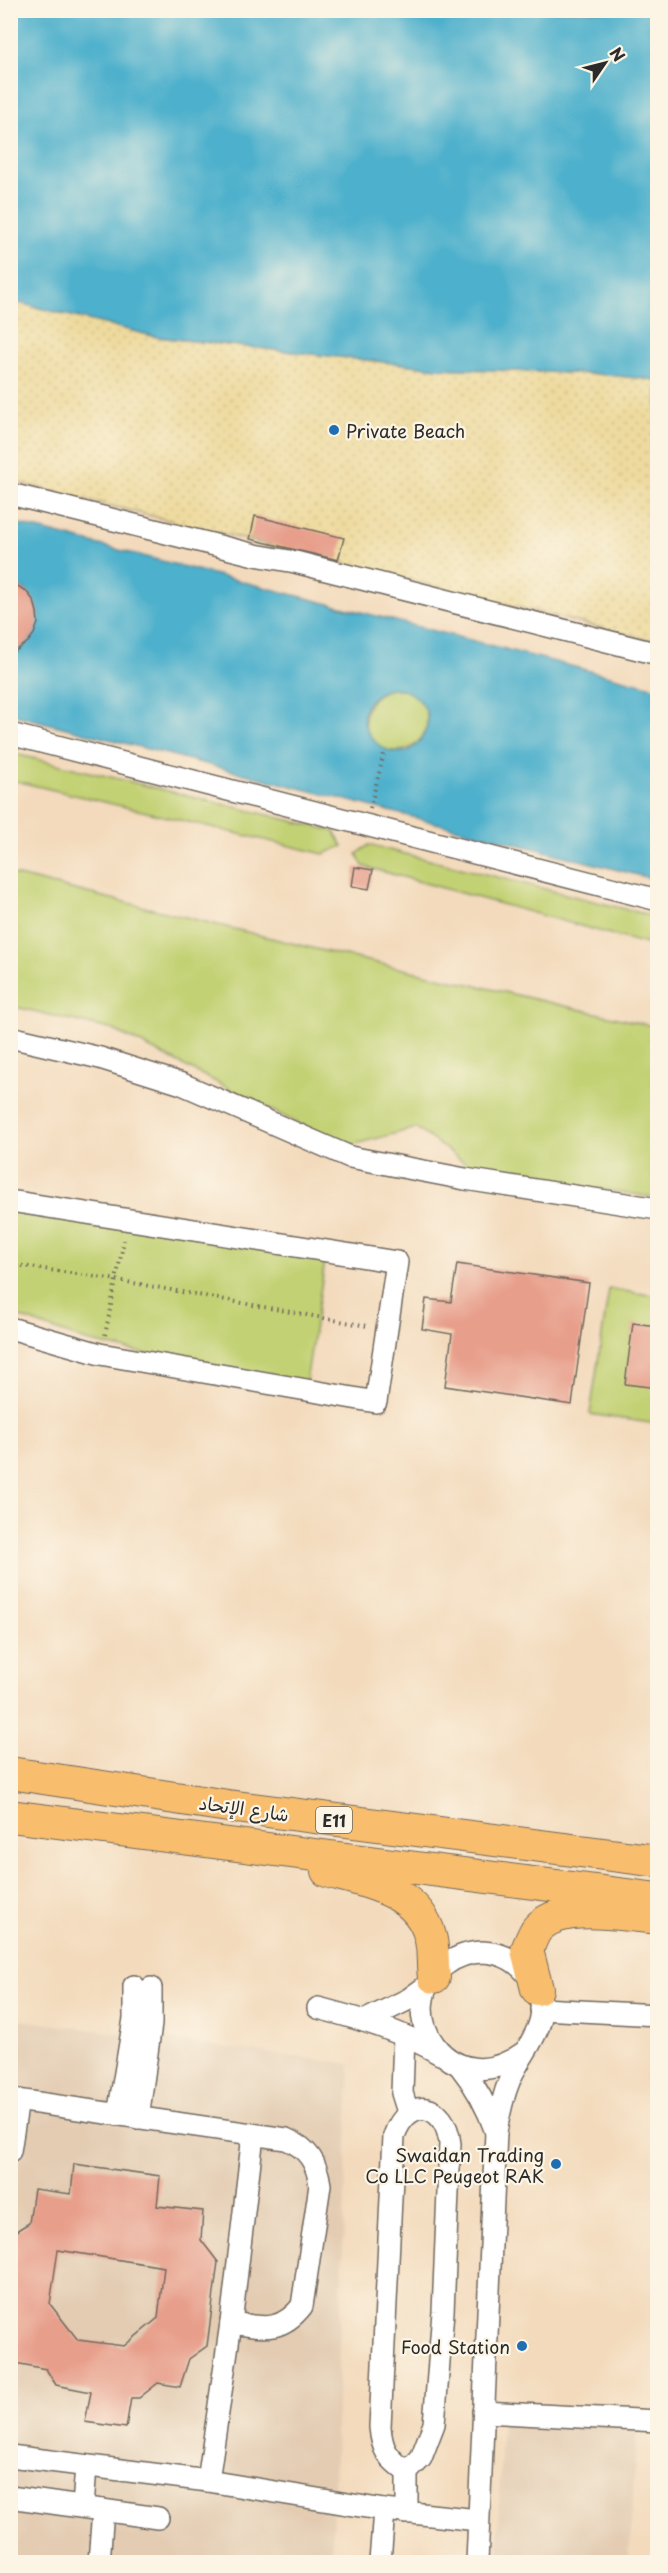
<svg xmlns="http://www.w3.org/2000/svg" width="668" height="2573" viewBox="0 0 668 2573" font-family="'Playpen Sans','Playpen Sans Arabic',sans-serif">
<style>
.built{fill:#e3ccb2}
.sand{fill:url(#sand-dots);stroke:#8c8264;stroke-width:1.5}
.green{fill:#c2d173;stroke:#767e4f;stroke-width:1.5}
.water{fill:#4db0cc;stroke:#3c6e7c;stroke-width:1.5;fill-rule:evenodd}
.building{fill:#e79f8b;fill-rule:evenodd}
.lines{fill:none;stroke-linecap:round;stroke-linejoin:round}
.minor-casing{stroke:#71685e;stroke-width:24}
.highway-casing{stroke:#71685e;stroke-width:34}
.path{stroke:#71685e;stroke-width:4;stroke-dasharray:1.5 4.5;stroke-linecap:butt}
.minor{stroke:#fff;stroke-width:21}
.highway{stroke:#f9be6d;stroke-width:32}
.poi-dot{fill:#1f6fb2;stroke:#fcf5e5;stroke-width:2}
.labels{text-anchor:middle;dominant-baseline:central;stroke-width:4.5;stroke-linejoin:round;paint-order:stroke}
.shield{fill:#fcf5e5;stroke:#6a6863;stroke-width:1.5}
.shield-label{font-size:16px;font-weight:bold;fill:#2b2b2b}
.poi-label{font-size:18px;fill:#2b2b2b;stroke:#fcf5e5;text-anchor:end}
.street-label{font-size:18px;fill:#2b2b2b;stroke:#fcf5e5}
</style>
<defs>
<pattern id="sand-dots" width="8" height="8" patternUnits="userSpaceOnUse" patternTransform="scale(1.5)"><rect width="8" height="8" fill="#eeda9e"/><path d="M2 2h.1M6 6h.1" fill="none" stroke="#cb8" stroke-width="1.8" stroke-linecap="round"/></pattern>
</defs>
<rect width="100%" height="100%" fill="#fcf5e5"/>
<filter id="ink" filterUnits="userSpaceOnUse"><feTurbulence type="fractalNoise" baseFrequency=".0167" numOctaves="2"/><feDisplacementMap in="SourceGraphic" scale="12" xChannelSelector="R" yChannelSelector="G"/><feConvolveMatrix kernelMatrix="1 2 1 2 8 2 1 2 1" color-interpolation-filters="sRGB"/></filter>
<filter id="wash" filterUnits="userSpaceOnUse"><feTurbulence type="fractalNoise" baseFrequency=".008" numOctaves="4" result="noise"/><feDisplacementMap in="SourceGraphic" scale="24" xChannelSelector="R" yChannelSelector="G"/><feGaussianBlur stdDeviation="1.35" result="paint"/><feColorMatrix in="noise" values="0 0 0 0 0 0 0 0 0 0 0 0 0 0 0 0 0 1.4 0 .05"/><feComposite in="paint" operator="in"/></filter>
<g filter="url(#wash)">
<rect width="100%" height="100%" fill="#f3dabc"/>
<g class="built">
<path d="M11,2019l339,45 -19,498h-320z"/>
<path d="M502,2417l135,10 -8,135h-132z"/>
</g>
<path class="sand" d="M11,301l146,36 281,31 159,6 60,6v262l-646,-161z"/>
<g class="green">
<circle cx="396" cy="720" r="31"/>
<path d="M11,753l323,78 9,15 -19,8 -313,-74z"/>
<path d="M369,845l288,72v30l-294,-81 -6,-12z"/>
<path d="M10,874l314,77 333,76v171l-182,-28 -59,-42 -72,19 -230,-117 -103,-24z"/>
<path d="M11,1204l315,51 -21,133 -219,-47 -75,-27z"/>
<path d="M609,1289l48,7v128l-67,-10z"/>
</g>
<g class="water">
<path d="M11,10l646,1v369l-60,-6 -159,-6 -281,-31 -146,-36z"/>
<path d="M10,522l647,166v192l-646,-166v-62c34,-10 36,-60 0,-68zM392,688c24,2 45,23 31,48 -28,50 -98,-29 -31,-48z"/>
</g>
<g id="blocks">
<g class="building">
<path d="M255,516l89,22 -6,22 -88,-21z"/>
<path d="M10,581l17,11 7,9 3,11 1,11 -4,11 -6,8 -18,13z"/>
<path d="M355,867l18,3 -4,19 -17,-3z"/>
<path d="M457,1264l132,19 -17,122 -127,-19 7,-52 -30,-5 4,-30 25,3z"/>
<path d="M633,1323l24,3v62l-32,-4z"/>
<path d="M74,2164l86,12 -3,30 46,5 -2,29 17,22 -11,84 -18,13 -9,28 -22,-4 -19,15h-8l-5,30 -41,-6 6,-30 -35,-7 -10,-16 -36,-7 3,-34 -3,-5v-70l3,1 3,-23 13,-8 5,-34 37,5zM58,2250l106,17 -6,51 -34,28 -46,-6 -28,-36z"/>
</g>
</g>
</g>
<g filter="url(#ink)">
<use href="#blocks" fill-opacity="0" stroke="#71685e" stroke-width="1.5"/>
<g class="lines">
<defs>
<g id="minor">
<path d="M10,494l245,61 40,7 363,92"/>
<path d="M10,734l648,166"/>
<path d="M10,1037l90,21 82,26 168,73 115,22 193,30"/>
<path d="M10,1201l387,61 -21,140 -276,-48 -90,-26"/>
<path d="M318,2008c42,11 84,23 122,46"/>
<path d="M541,2009l117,6"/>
<path d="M364,2021l45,-22 19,-14"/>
<path d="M404,2036l-2,57 6,19"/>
<path d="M459,2065c17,21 28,41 37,67"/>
<path d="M10,2099l276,40c22,9 31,24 34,46l-18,121c-22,28 -41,21 -71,17"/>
<path d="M118,2115l16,-96v-33"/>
<path d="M138,2118l13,-94v-36"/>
<path d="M10,2151l8,-51"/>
<path d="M483,2412l175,9"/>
<path d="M10,2456l198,25 176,29 94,10"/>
<path d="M208,2481l23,-158 22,-188"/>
<path d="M10,2497l148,21"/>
<path d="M83,2507l3,-41"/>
<path d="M407,2513v-41l14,-14 13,-34 9,-112 7,-168c-4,-42 -42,-49 -56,-8l-14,291c2,24 8,31 27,45"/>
<path d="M99,2562l4,-52"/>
<path d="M380,2562l4,-52"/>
<path d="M477,2562l19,-430c3,-18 7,-36 14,-53 13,-31 47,-58 24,-95 -11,-19 -28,-31 -51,-32 -14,0 -26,4 -38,13 -58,42 4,142 78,88"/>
</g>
<g id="highway">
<path d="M10,1773l218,33 430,55"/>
<path d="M10,1816l648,83"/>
<path d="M327,1871c39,11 91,19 103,65 4,13 2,28 4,41"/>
<path d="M537,1989l-10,-39c3,-7 6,-16 10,-21 23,-27 82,-14 113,-12"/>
</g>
</defs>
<use href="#minor" class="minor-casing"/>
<use href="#highway" class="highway-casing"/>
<g class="path">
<path d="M370,808l15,-58"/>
<path d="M10,1264l107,16 250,46"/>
<path d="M105,1335l19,-95"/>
</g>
<use href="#minor" class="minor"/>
<use href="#highway" class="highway"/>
</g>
</g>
<g class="poi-dot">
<circle cx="334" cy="430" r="6"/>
<circle cx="556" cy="2164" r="6"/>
<circle cx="522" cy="2346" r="6"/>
</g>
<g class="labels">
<rect class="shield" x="316" y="1807" width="36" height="26" rx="4.5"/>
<g class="shield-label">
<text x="334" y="1820">E11</text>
</g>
<g class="poi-label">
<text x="346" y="430" text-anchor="start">Private Beach</text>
<text x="544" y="2154">Swaidan Trading<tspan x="544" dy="21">Co LLC Peugeot RAK</tspan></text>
<text x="510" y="2346">Food Station</text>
</g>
<g class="street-label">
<text transform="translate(244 1808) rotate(8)">شارع الإتحاد</text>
</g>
</g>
<rect width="668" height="2573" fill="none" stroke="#fcf5e5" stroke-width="36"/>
<g transform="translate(605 63) rotate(55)" stroke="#fcf5e5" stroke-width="4.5" paint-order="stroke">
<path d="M0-4.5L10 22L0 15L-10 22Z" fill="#2b2b2b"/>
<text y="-9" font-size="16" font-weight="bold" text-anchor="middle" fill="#2b2b2b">N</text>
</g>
</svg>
